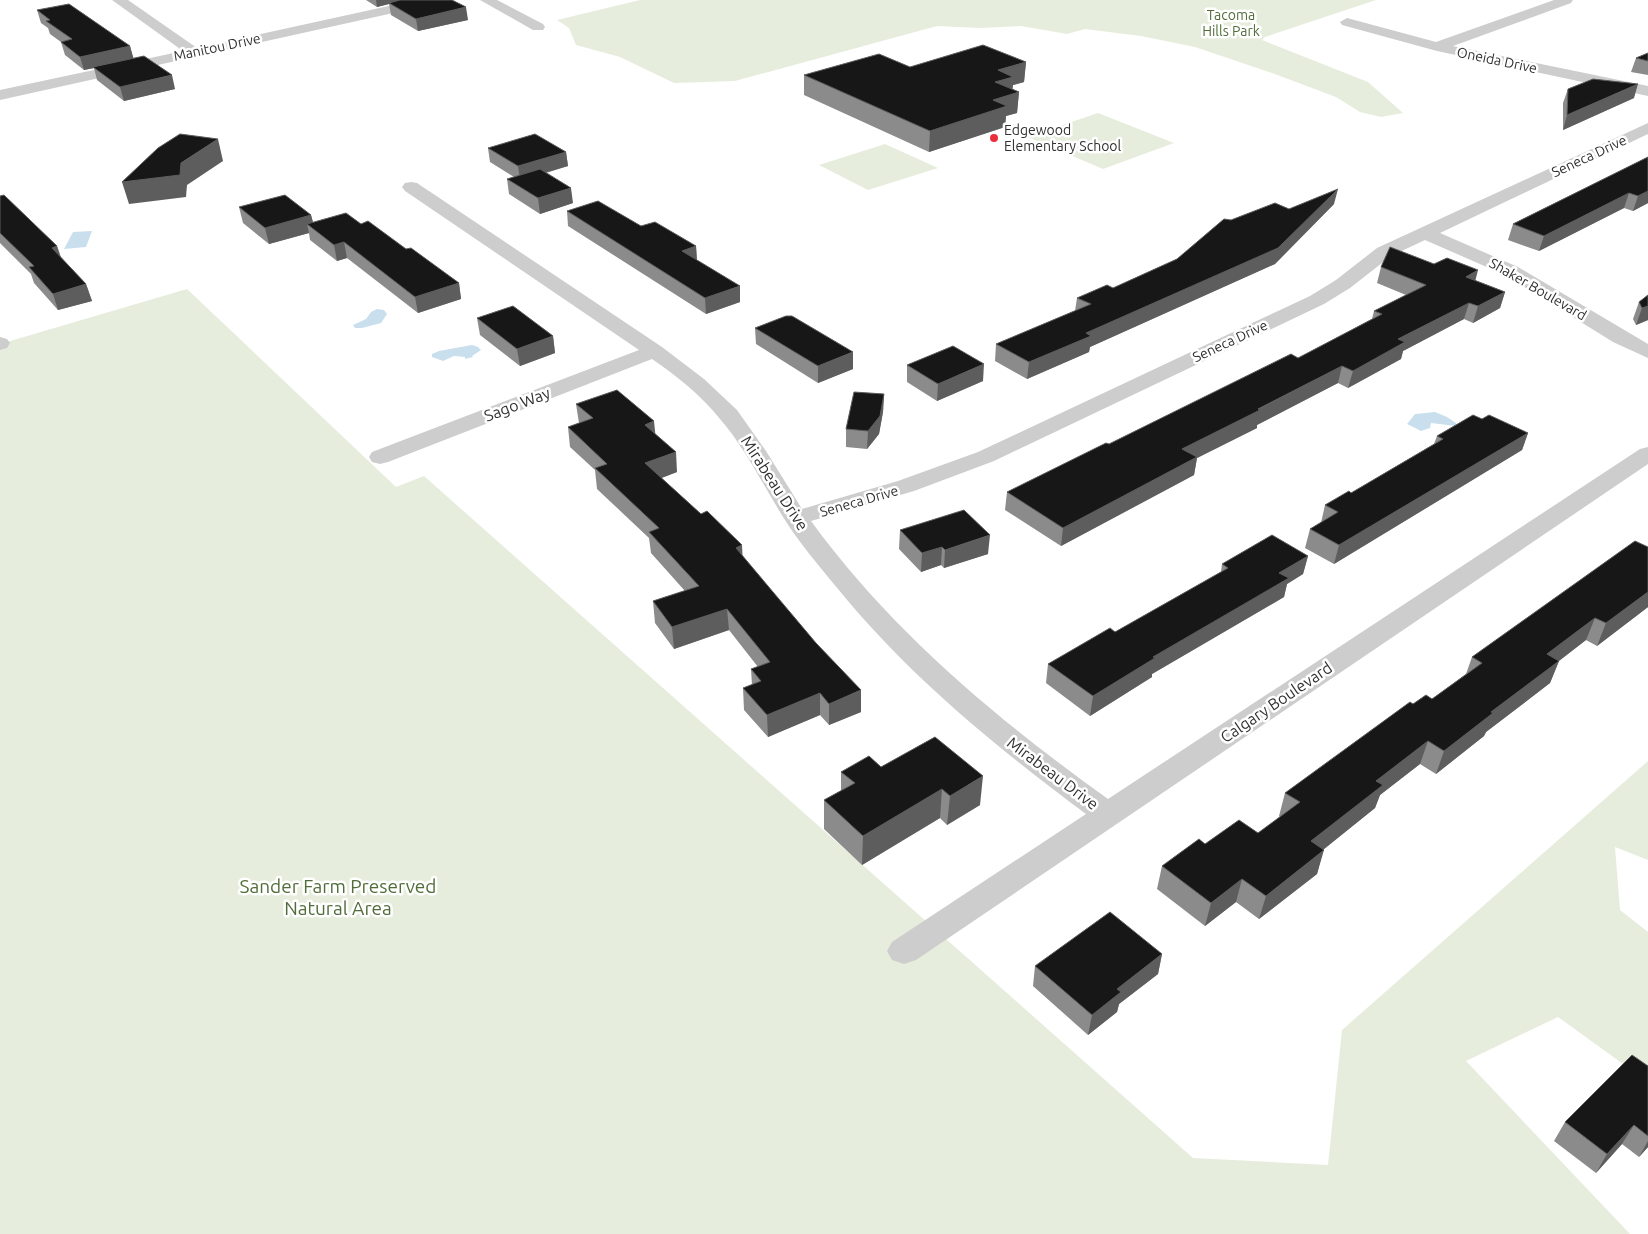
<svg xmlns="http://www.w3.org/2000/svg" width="1648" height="1234" viewBox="0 0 1648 1234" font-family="Ubuntu,sans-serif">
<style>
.green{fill:#e6eddd}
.water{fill:#c9dfed}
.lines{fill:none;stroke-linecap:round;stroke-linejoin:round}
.street{fill:#cdcdcd;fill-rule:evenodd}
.wall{fill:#8b8b8b}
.shaded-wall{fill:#5d5d5d}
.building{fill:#171717;stroke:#5d5d5d}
.poi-dot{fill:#ea2f3a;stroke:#fff;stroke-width:2}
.labels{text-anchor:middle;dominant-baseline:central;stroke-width:5;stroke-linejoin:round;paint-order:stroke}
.far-park-label{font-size:14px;fill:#526d3b;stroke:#fff}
.far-street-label{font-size:14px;fill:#303030;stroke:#fff}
.far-poi-label{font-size:14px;fill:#303030;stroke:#fff;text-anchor:start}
.street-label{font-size:16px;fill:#303030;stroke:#fff}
.near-park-label{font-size:19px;fill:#526d3b;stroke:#fff}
</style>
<rect width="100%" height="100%" fill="#fff"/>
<g class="green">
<path d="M640,0h736l-111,37 -3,3 106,42 35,31 -22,4 -21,-5 -24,-15 -67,-25 -74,-25 -54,-11 -56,-7 -18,5 -46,-8 -42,2 -42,-2 -202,55 -61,2 -54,-26 -44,-12 -7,-17 -12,-8z"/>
<path d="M1098,113l76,30 -71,26 -80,-34 15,-4 4,1z"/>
<path d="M885,144l53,24 -70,22 -49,-25z"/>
<path d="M187,289l209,198 28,-11 769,682 135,7 14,-135 306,-269v99l-33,-13 5,63 28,22v150l-90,-65 -92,44 164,173h-1630v-890z"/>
</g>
<g class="water">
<path d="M92,231l-6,16 -22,2 9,-17z"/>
<path d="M377,309l7,1 3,4 -6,9 -19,5h-7l-2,-3 13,-6 5,-7z"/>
<path d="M472,345l6,2 3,3 -9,6 1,1 -8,2v-2l-11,-1 -11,5 -11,-4v-3l7,-3z"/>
<path d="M1435,412l12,5 9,6v3l-25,-3 -1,5 -9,3 -14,-7 8,-10z"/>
</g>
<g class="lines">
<g class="street">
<path d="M112,0h16l69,48 219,-48h25l-7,4 -434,96v-10l183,-39z"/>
<path d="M480,0h17l46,24 2,3 -2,3h-10z"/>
<path d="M1554,0h19l-2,3 -118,43 195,40v10l-211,-45 -95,-26 -2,-3 7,-4 89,24z"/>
<path d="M1648,123v11l-208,99 78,34 130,77v14l-35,-16 -108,-67 -80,-35 -34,16 -41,32 -26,16 -330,157 -80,30 -103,30c81,111 187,199 297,278l532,-350 8,-2v17l-732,496 -12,4 -12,-4 -5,-9 5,-9 194,-128c-90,-67 -177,-138 -248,-225 -18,-22 -38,-45 -53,-69 -21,-33 -39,-71 -65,-101 -19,-24 -43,-43 -68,-60l-264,103 -8,2 -8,-2 -3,-5 3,-5 267,-102 -234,-159 -3,-4 3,-4 6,-1 6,1 245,164 42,32 33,31 29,41 36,58 96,-28 80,-29 332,-156 26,-16 41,-32z"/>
<path d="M0,337l7,2 3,4 -3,5 -7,2z"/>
</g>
</g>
<g class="wall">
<path d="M366,0h86l16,20 -50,11 -27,-16 -2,-11 -12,3z"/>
<path d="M37,10l93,36 3,12 42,31 -51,12 -27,-21 -3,-12 -10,2 -19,-15 -4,-13 -11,-8 -2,-6 -7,-5z"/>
<path d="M1648,53v22l-17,-3 5,-14z"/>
<path d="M1026,62l-2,20 -11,3 -1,4 7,3 -2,21 -11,3 -1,11 -76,25 -125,-57v-20l106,-8z"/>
<path d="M1568,89l66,9 -71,32v-27z"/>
<path d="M488,148l78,4 2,14 -22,7 27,30 -33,11 -31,-20 -2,-15 7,-2 -24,-15z"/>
<path d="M1648,157v46l-15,8 -9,-3 -85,43 -31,-11 5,-16z"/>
<path d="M0,196l57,50 4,11 25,27 6,17 -34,9 -24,-27 -3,-9 -31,-31z"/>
<path d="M1334,204l-59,60 -185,83 -1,5 -62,27 -32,-18 1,-17 79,-33 2,-13 36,-10 64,-29 54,-39 58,-11z"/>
<path d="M239,207l72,8 2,7 48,2 45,25 53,34 2,16 -43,14 -71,-55 -10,3 -27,-21 -1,-7 -40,11 -26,-21z"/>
<path d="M567,211l74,15 55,20 1,14 43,42 -34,12 -138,-88z"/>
<path d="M1381,267l94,13 30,12 -5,16 -27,15 -9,-4 -61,32 -2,8 -53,29 -10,-5 -81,42v3l-60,30 -3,17 -133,71 -56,-36 2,-18 291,-134 74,-39 2,-8 32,-16 -29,-12z"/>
<path d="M1648,295v25l-12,5 -3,-6 6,-17z"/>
<path d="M477,318l76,18 2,17 -35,13 -40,-31z"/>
<path d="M755,328l98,41 -35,14 -62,-39z"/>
<path d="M907,365l76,16 -46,20 -30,-19z"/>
<path d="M884,394l-1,18 -4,22 -12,15 -21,-2v-18z"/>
<path d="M576,404l79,30 22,38 -16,6 40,36 41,31v10l119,157 -32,13 -9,-10 -52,22 -24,-27 -1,-22 9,-3 -1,-16 7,-2 -29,-37 -55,19 -19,-26 -2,-22 32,-10 -34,-38 -2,-15 -52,-49 -2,-19 -25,-23 -2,-20 11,-4z"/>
<path d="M1482,419l46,14 -6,17 -188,114 -29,-16 5,-19 11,-6 4,-18 26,-12 83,-49 3,-8z"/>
<path d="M900,530l88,24 -44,14 -3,-3 -20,7 -22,-23z"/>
<path d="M1648,547v60l-51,39 -11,-6 -27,21 -9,22 -64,49 -2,4 -48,38 -16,-10 -40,31 -5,13 -52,42 -6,24 -58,45 -23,-17 -31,24 -48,-37 5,-23 43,-22 53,-11 22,-16 -1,-1 6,-23 128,-89 19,-5 34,-25 6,-17z"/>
<path d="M1308,556l-5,18 -16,10 -3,13 -132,77v3l-62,39 -44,-33 2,-19 67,-32 106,-60 1,-8z"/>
<path d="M935,737l45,68 -33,20 -7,-7 -78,47 -38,-36v-29l17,-9v-19l40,-5z"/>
<path d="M1162,954l-4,20 -39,30 -2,8 -29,23 -55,-49 2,-20z"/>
<path d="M1648,1066v81l-9,10 -17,-13 -26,29 -42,-32 11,-19z"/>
</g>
<g class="shaded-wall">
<path d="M376,0h31l-18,3v1l-12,3z"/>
<path d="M466,7l2,13 -50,11 -2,-12z"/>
<path d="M130,46l4,14 -41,7 1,1 -10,2 -4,-13z"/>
<path d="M1026,62l-2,20 -11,3 -1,9 7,-2 -2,21 -11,3 -1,11 -76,25 1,-21 68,-61z"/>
<path d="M172,75l3,14 -51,12 -4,-14z"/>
<path d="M1638,84l-4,14 -71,32 4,-15z"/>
<path d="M218,139l5,22 -36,24 -1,12 -57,7 -7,-22 59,-19z"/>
<path d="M566,152l2,14 -48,14 -2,-14z"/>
<path d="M571,188l2,15 -33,11 -2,-16z"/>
<path d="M1338,189l-4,15 -59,60 -185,83 -1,5 -62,27 2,-17 57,-29z"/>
<path d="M1648,191v12l-15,8 5,-15z"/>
<path d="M1629,193l-5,15 -85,43 5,-15z"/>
<path d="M311,215l4,15 -8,-6 2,9 -40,11 -4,-16z"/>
<path d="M344,242l3,16 -10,3 -3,-16z"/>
<path d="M57,246l5,16 -10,-14z"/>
<path d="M696,246l1,16 -15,-11z"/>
<path d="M1478,270l-4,16 -8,-9z"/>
<path d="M459,283l2,16 -43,14 -3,-16z"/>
<path d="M86,284l6,17 -34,9 -5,-16z"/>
<path d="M740,286v16l-34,12 -1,-16z"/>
<path d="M1505,292l-5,16 -27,15 5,-17z"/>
<path d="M1469,303l-5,16 -61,32 -2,8 -53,29 5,-17 45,-32z"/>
<path d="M1648,306v14l-12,5 6,-17z"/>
<path d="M553,336l2,17 -35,13 -3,-17z"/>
<path d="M853,352v17l-35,14v-17z"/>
<path d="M984,364l-1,17 -46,20 1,-17z"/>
<path d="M1342,366l-4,17 -81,42v3l-60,30 -3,17 -133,71 2,-18 119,-79z"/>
<path d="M884,394l-1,18 -4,22 -12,15 1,-18z"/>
<path d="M654,421l2,20 -11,-16z"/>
<path d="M1528,433l-6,17 -188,114 5,-19z"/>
<path d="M676,452l1,20 -31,12 -1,-21z"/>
<path d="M990,535l-2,19 -44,14 1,-18z"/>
<path d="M742,545l1,21 -7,-18z"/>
<path d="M942,547l-1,18 -20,7 1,-19z"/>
<path d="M1308,556l-5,18 -16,10 -3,13 -132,77v3l-62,39 3,-20 186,-123z"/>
<path d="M1648,592v15l-51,39 9,-23z"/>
<path d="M727,609l2,21 -55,19 -2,-22z"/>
<path d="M1595,618l-9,22 -48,37 9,-23z"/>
<path d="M1559,661l-9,22 -64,49 -2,4 -48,38 8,-23 47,-39z"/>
<path d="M861,690v22l-32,13v-21z"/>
<path d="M820,693v22l-52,22 -1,-22z"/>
<path d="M1428,741l-8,23 -40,31 -5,13 -71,57 7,-24 65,-60z"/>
<path d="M983,776l-3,29 -33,20 3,-29z"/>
<path d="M942,789l-2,29 -78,47 1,-29z"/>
<path d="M1324,850l-7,24 -58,45 7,-23z"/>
<path d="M1242,879l-6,23 -31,24 6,-23z"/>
<path d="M1162,954l-4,20 -39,30 -2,8 -29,23 4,-20 25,-26z"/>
<path d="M1634,1125l-12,19 -26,29 11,-19z"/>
<path d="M1648,1141v6l-9,10z"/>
</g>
<g class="building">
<path d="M400,0h52l14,7 -50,12 -27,-16z"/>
<path d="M69,4l61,42 -50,11 -19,-15 11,-3 -26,-18 4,-1 -13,-10z"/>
<path d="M983,45l43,17 -28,8 15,7 -18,5 24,10 -26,8 14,6 -77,25 -126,-56 75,-21 31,13z"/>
<path d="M1648,53v8l-12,-3z"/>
<path d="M144,56l28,19 -52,12 -27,-20z"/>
<path d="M1593,79l45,5 -71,31 1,-26z"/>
<path d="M180,134l38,5 -37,24 -1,12 -58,7 36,-34z"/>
<path d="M535,134l31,18 -48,14 -30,-18z"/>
<path d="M1648,157v34l-10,5 -9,-3 -85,43 -31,-12z"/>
<path d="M540,169l31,19 -33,10 -31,-19z"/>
<path d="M1338,189l-60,59 -192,85 5,3 -62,26 -33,-18 95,-40 -14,-6 30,-13 6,3 64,-29 47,-40 7,1 44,-17 14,6z"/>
<path d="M4,195l53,51 -5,2 34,36 -33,10 -24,-27 5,-1 -34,-33v-37z"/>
<path d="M285,195l26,20 -46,13 -26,-21z"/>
<path d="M598,201l43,25 14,-4 41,24 -14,5 58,35 -35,12 -138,-87z"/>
<path d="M346,213l15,11 7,-3 38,28 5,-1 48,35 -44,14 -71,-55 -10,3 -27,-21z"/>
<path d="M1390,247l44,17 13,-6 31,12 -12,7 39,15 -27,14 -9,-3 -71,36 7,3 -52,29 -11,-5 -84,43 2,1 -78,39 15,8 -134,71 -56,-36 99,-49 3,1 182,-90 7,4 84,-44 -8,-3 52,-26 -45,-18z"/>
<path d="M1648,295v11l-6,2 -3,-6z"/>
<path d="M513,306l40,30 -36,13 -40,-31z"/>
<path d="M786,316h6l61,36 -35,14 -63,-38z"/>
<path d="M953,346l31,18 -46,20 -31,-19z"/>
<path d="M617,390l37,31 -9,4 31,27 -31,11 56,51 6,-3 35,34 -6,3 80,95 45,47 -32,14 -9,-11 -53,22 -24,-27 18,-7 -10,-12 19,-7 -43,-53 -55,18 -19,-26 46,-15 -50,-54 10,-4 -64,-60 12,-4 -39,-37 25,-9 -17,-14z"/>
<path d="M854,392l30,2 -4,22 -12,15 -22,-2z"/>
<path d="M1473,415l9,4 7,-4 39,18 -189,112 -29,-16 28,-17 -13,-7 24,-14 2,2 92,-54 -6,-3z"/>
<path d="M964,510l26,25 -45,15 -3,-3 -20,6 -22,-23z"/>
<path d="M1272,535l36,21 -29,17 10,5 -136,79 2,1 -62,38 -45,-32 62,-36 5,4 113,-64 -6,-4z"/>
<path d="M1635,541l13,6v45l-42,31 -11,-5 -48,36 12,7 -68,51 2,1 -49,38 -16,-10 -52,40 7,4 -72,56 13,9 -58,46 -24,-17 -31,24 -49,-37 37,-27 6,5 34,-24 19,13 42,-31 -15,-9 125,-91 3,2 13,-9 6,4 50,-36 -10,-6z"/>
<path d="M935,737l48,39 -33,20 -8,-7 -79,47 -39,-36 31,-17 -14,-11 28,-16 12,11z"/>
<path d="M1110,912l52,42 -45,35 4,3 -29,23 -57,-49z"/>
<path d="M1632,1055l16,11v70l-14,-11 -27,29 -42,-32z"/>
</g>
<circle class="poi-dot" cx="994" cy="138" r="5"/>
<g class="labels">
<g class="far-park-label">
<text x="1231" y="15">Tacoma<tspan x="1231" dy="16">Hills Park</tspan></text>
</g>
<g class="far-street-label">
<text transform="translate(217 47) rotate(-12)">Manitou Drive</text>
<text transform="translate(1497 60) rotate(12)">Oneida Drive</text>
<text transform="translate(1589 156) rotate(-25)">Seneca Drive</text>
<text transform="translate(1538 289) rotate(30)">Shaker Boulevard</text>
<text transform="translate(1230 341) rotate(-25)">Seneca Drive</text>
<text transform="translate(859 501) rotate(-16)">Seneca Drive</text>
</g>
<g class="far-poi-label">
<text x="1004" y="130">Edgewood<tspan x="1004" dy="16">Elementary School</tspan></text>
</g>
<g class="street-label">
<text transform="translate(517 404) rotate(-21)">Sago Way</text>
<text transform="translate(775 483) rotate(57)">Mirabeau Drive</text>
<text transform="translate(1276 702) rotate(-34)">Calgary Boulevard</text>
<text transform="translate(1053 773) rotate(37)">Mirabeau Drive</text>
</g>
<g class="near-park-label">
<text x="338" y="886">Sander Farm Preserved<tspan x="338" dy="22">Natural Area</tspan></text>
</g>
</g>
</svg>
